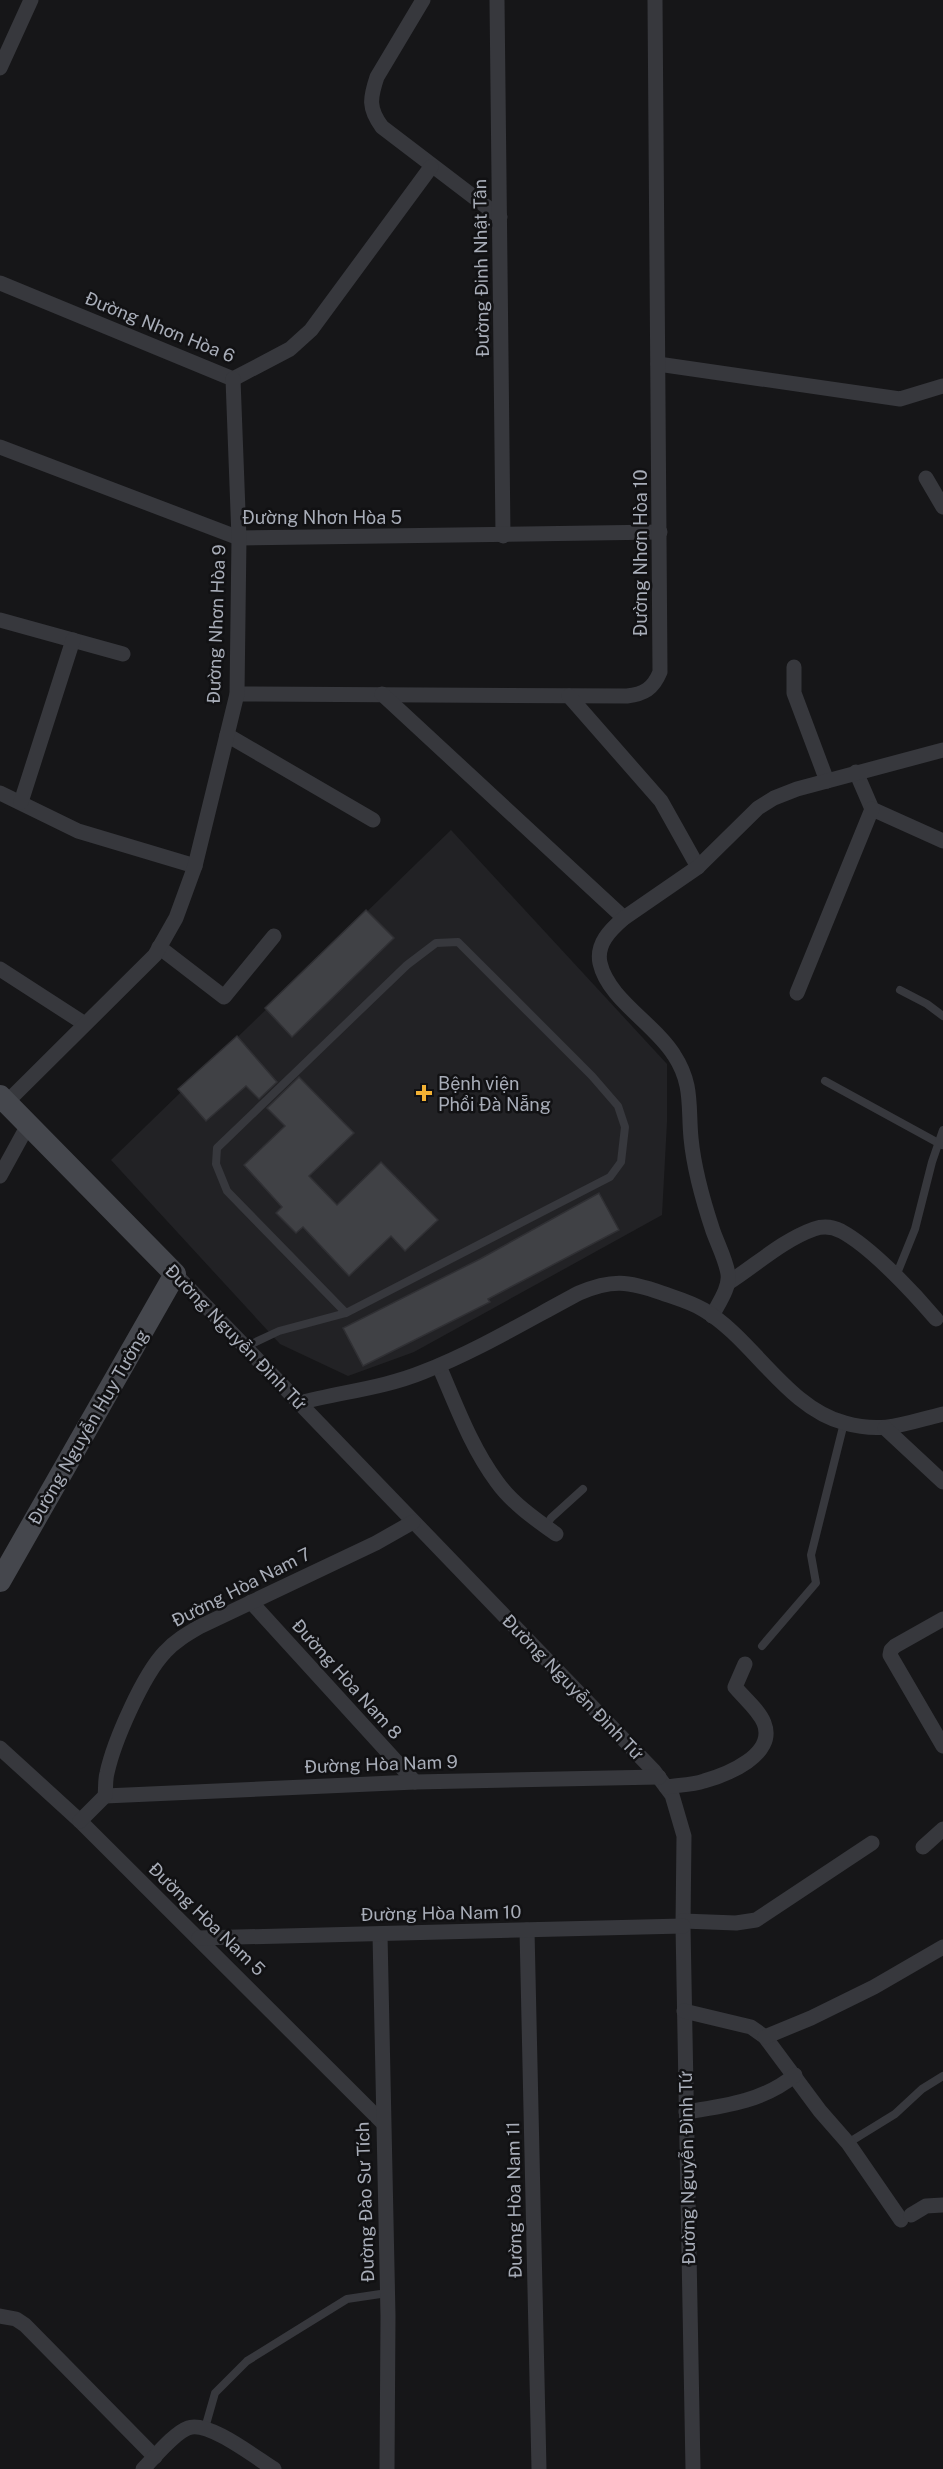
<svg xmlns="http://www.w3.org/2000/svg" width="943" height="2469" viewBox="0 0 943 2469" font-family="'Public Sans',sans-serif">
<style>
.built{fill:#222225}
.building{fill:#404145;stroke:#303034;stroke-width:1.5}
.lines{fill:none;stroke-linecap:round;stroke-linejoin:round}
.lane{stroke:#37383d;stroke-width:8}
.street{stroke:#37383d;stroke-width:15}
.secondary{stroke:#45474d;stroke-width:22}
.poi-dot{fill:#f2b134;stroke:#111113;stroke-width:2}
.labels{text-anchor:middle;dominant-baseline:central;stroke-width:5;stroke-linejoin:round;paint-order:stroke}
.street-label{font-size:18px;fill:#a8adb8;stroke:#111113}
.poi-label{font-size:18px;fill:#a8adb8;stroke:#111113;text-anchor:start}
</style>
<rect width="100%" height="100%" fill="#161618"/>
<path class="built" d="M451,830l216,234v58l-5,93 -248,137 -66,24 -68,-32 -169,-184z"/>
<g class="building">
<path d="M366,910l28,28 -102,99 -27,-29z"/>
<path d="M237,1036l40,46 -18,17 -13,-13 -40,35 -28,-32z"/>
<path d="M299,1077l55,56 -45,43 28,29 44,-43 57,58 -33,31 -14,-15 -42,40 -46,-49 -7,6 -20,-20 6,-6 -38,-42 41,-39 -18,-18z"/>
<path d="M599,1193l20,37 -131,69 2,3 -127,64 -20,-38 137,-69z"/>
</g>
<g class="lines">
<g class="lane">
<path d="M900,990l27,14 16,12"/>
<path d="M825,1081l117,64"/>
<path d="M896,1276l19,-47 17,-67 11,-32"/>
<path d="M245,1347l34,-16 67,-18 264,-136 11,-15 4,-35 -7,-21 -26,-30 -134,-134 -22,1 -29,22 -190,183 -1,16 11,27 119,122"/>
<path d="M546,1526l5,-8 32,-29"/>
<path d="M762,1646l54,-63 -5,-28 33,-132"/>
<path d="M848,2143l47,-29 27,-25 21,-13"/>
<path d="M205,2428l10,-35 32,-32 100,-62 40,-6"/>
</g>
<g class="street">
<path d="M423,0l-46,77c-7,21 -9,31 5,50l118,90"/>
<path d="M497,0l6,536"/>
<path d="M0,68l31,-68"/>
<path d="M0,283l233,96"/>
<path d="M658,364l242,35 43,-13"/>
<path d="M233,379l57,-30 21,-19 120,-163"/>
<path d="M0,447l239,91 421,-6"/>
<path d="M926,478l17,29"/>
<path d="M0,620l123,34"/>
<path d="M794,667v26l33,88"/>
<path d="M237,694l390,2c17,-2 26,-7 33,-24l-5,-672"/>
<path d="M382,694l242,224"/>
<path d="M569,696l92,105 37,66"/>
<path d="M227,735l146,85"/>
<path d="M856,772l16,37 71,32"/>
<path d="M0,793l78,38 117,35"/>
<path d="M21,802l52,-162"/>
<path d="M159,947l65,50 50,-61"/>
<path d="M0,969l85,55"/>
<path d="M797,993l75,-184"/>
<path d="M6,1103l149,-148 21,-37 19,-52 42,-172 2,-156 -6,-159"/>
<path d="M0,1176l28,-51"/>
<path d="M175,1274l479,497 18,24 12,41 -1,90 10,543"/>
<path d="M728,1283c28,-18 55,-43 86,-54 9,-3 19,-2 27,2 30,16 72,61 95,88"/>
<path d="M712,1316c6,-12 18,-28 16,-42 -2,-14 -10,-29 -15,-43 -10,-30 -19,-61 -22,-93 -3,-32 2,-54 -17,-83 -19,-31 -66,-56 -74,-92 -4,-19 10,-33 24,-45l74,-51 60,-59 16,-10 23,-9 146,-39"/>
<path d="M439,1366c17,39 32,81 58,116 15,21 38,37 59,52"/>
<path d="M299,1403c41,-11 85,-15 124,-31 54,-21 105,-52 156,-79 33,-14 49,-12 83,0 14,5 29,9 42,17 49,29 83,98 141,113 39,11 61,0 98,-9"/>
<path d="M885,1428l58,54"/>
<path d="M251,1602l164,180"/>
<path d="M943,1619l-48,27 -4,4 -1,5 53,91"/>
<path d="M0,1748l80,73 302,301"/>
<path d="M666,1787c12,-2 26,-2 38,-6 22,-6 73,-26 60,-58 -5,-13 -20,-25 -29,-36l10,-23"/>
<path d="M105,1796l310,-14 244,-5"/>
<path d="M80,1821l25,-25c1,-8 0,-16 2,-23 7,-32 36,-98 58,-121 10,-11 22,-18 34,-25l177,-84 37,-21"/>
<path d="M923,1847l20,-18"/>
<path d="M683,1921l53,2 20,-3 116,-77"/>
<path d="M527,1930l12,539"/>
<path d="M380,1934l8,382 -1,153"/>
<path d="M199,1938l484,-12"/>
<path d="M684,2011l67,16 14,10 55,74 28,32 53,77"/>
<path d="M765,2037l46,-19 63,-31 69,-40"/>
<path d="M686,2112c39,-6 78,-11 109,-37"/>
<path d="M911,2215l15,-9 17,-1"/>
<path d="M0,2316l16,3 9,6 130,132"/>
<path d="M143,2469c11,-11 31,-36 45,-41 20,-8 68,30 86,41"/>
</g>
<path class="secondary" d="M0,1096l175,178 -175,307"/>
</g>
<path class="poi-dot" d="M421 1084h6v6h6v6h-6v6h-6v-6h-6v-6h6z"/>
<g class="labels">
<g class="street-label">
<text transform="translate(481 268) rotate(-91)">Đường Đinh Nhật Tân</text>
<text transform="translate(160 327) rotate(22)">Đường Nhơn Hòa 6</text>
<text x="322" y="517">Đường Nhơn Hòa 5</text>
<text transform="translate(640 553) rotate(-90)">Đường Nhơn Hòa 10</text>
<text transform="translate(216 624) rotate(-88)">Đường Nhơn Hòa 9</text>
<text transform="translate(236 1337) rotate(46)">Đường Nguyễn Đình Tứ</text>
<text transform="translate(88 1427) rotate(-60)">Đường Nguyễn Huy Tưởng</text>
<text transform="translate(241 1587) rotate(-27)">Đường Hòa Nam 7</text>
<text transform="translate(347 1679) rotate(48)">Đường Hòa Nam 8</text>
<text transform="translate(573 1687) rotate(46)">Đường Nguyễn Đình Tứ</text>
<text transform="translate(381 1764) rotate(-2)">Đường Hòa Nam 9</text>
<text transform="translate(441 1913) rotate(-1)">Đường Hòa Nam 10</text>
<text transform="translate(207 1919) rotate(44)">Đường Hòa Nam 5</text>
<text transform="translate(687 2168) rotate(-91)">Đường Nguyễn Đình Tứ</text>
<text transform="translate(514 2200) rotate(-91)">Đường Hòa Nam 11</text>
<text transform="translate(365 2202) rotate(-92)">Đường Đào Sư Tích</text>
</g>
<g class="poi-label">
<text x="438" y="1083">Bệnh viện<tspan x="438" dy="21">Phổi Đà Nẵng</tspan></text>
</g>
</g>
</svg>
